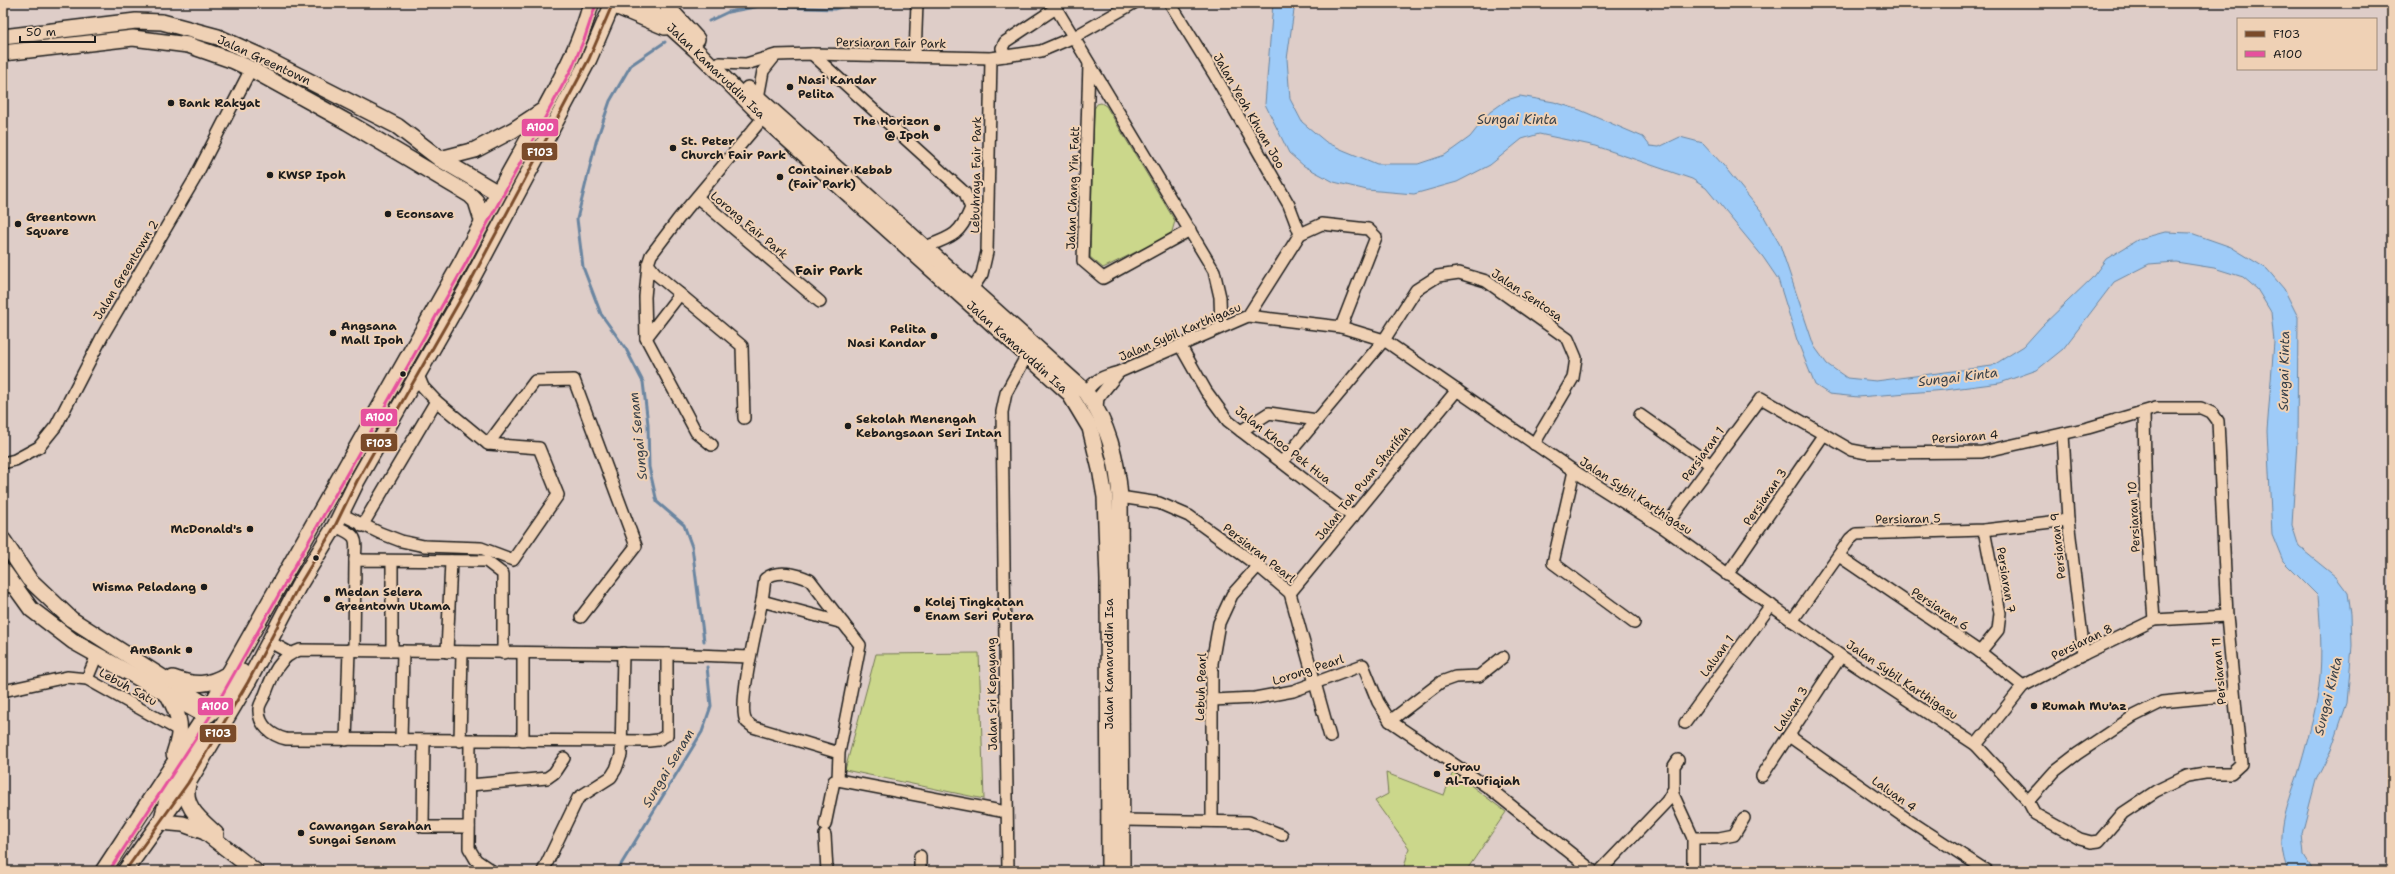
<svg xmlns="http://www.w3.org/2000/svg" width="2395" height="874" viewBox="0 0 2395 874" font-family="'Shantell Sans',sans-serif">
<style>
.green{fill:#cbd78b;stroke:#747a54}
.water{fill:#9ecbf8;stroke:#6a85a0}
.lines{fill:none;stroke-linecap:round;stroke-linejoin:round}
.stream{stroke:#6a85a0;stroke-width:3}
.street-casing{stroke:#1c1c1c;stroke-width:14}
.secondary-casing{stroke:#1c1c1c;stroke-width:18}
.street{stroke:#efd1b5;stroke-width:11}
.secondary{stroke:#efd1b5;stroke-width:15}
.bus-1-casing{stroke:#efd1b5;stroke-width:6}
.bus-2-casing{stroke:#efd1b5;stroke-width:6}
.bus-1{stroke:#7a4b2a;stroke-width:3}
.bus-2{stroke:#e6509d;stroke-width:3}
.poi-dot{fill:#1c1c1c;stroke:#efd1b5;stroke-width:1.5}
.labels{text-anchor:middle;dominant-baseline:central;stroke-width:4;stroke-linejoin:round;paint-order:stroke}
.street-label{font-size:12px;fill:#1c1c1c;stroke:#efd1b5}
.poi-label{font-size:12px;font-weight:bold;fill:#1c1c1c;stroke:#efd1b5;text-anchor:start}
.water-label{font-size:13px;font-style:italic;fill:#363f48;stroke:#efd1b5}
.quarter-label{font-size:14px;font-weight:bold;fill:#1c1c1c;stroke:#efd1b5}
.line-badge{stroke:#efd1b5;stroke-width:1.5}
.badge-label{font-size:11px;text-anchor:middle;font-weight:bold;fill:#fff}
</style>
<rect width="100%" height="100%" fill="#decdc8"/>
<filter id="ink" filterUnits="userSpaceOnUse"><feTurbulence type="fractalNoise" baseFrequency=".025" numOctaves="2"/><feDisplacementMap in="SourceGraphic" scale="8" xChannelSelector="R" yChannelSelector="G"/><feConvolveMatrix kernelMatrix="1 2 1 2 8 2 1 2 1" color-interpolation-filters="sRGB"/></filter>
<g filter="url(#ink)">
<g class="green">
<path d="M1101,103l5,3 69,115 -4,14 -68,33 -13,-11 4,-148 3,-5z"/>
<path d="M979,653l5,146 -139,-29 31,-116z"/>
<path d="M1453,772l53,40 -40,59h-63l6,-23 -34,-47 13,-7 -2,-21 58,22z"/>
</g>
<path class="water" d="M1273,3h22l-8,56 3,40 12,23 24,20 17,8 34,14h41l27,-9 25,-18 20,-25 17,-12 13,-4 34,6 26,8 63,27 7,9 9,1 21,-10 23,6 20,22 39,48 18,32 34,101 13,18 20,14 29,3 116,-15 32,-20 18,-20 50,-48 14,-19 33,-20 26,-7 26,1 40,14 36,22 17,20 14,28 -1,125 -5,83 7,22 37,30 12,16 3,21 1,32 -5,57 -17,50 -14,27 -14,54 2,21 10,16h-26c-14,-34 -1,-64 10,-97 7,-24 14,-49 19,-74 6,-34 4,-70 1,-104l-35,-35 -11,-27 -5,-103 7,-89 -3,-30 -14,-23 -14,-12 -29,-9 -38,-6 -27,2 -35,18 -51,67 -26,21 -37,13 -55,7 -87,7 -29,-3 -14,-9 -18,-45 -19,-61 -15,-22 -57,-69 -14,-9 -96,-33 -57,-12 -17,5 -32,26 -33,17 -43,12 -47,-4 -33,-8 -30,-16 -15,-13 -24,-49z"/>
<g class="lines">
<g class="stream">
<path d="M709,21l19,-9 32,-6 74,3 22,-6"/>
<path d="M665,42l-34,23 -21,36 -14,41 -19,77 6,48 18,47 25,35 17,33 5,42 1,43 8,35 27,23 8,22 12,94"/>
<path d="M617,871l85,-139 9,-26 -4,-39"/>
</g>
<defs>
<g id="street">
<path d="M1053,3l161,268 6,26 1,30"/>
<path d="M1170,3l44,71 75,131 11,29"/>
<path d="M812,54l153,139 6,15c-11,27 -19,29 -46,39"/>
<path d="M915,56l2,-53"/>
<path d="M1005,56l-3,-8 3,-6 51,-34"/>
<path d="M720,63l26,1 30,-9 36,-1 179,4 50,-7 33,-14 60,-34"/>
<path d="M1089,64l-6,197 20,17 87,-48"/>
<path d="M758,98l5,-27 12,-15"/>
<path d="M698,198l122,104"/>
<path d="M648,264l-3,33 1,41 50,94 16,13"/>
<path d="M972,289l10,-15 5,-22 4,-194"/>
<path d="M1248,316l52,-82 22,-10 46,5 8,8 -35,90"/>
<path d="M646,338l34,-44"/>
<path d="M1180,345l26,46 22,30 125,96"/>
<path d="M1086,392c9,-13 18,-16 33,-20l129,-56 93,11 43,13 190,131 90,57 177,128 135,89 52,56 7,13 45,25 11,3 8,-1 24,-28 33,-22 31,-15 18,-3h26l10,-9 -14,-148 -9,-195 -6,-8 -11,-5h-45l-68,20 -106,24 -115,1 -16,-3 -90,-52 -97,130"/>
<path d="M1097,407l1,-9 21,-26"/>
<path d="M2144,412l2,102 8,106"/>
<path d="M1640,415l71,50"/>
<path d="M744,418l-2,-72 -86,-72 -8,-10 3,-9 28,-37 89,-106"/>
<path d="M1241,431l28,-18 48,7"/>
<path d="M2063,434l5,86 16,134"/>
<path d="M488,444l47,-63 39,-1 62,166 -55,71"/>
<path d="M1282,462l102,-122 32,-50 22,-14 21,-3 27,8 82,58 8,19 -3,20 -39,66"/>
<path d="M3,463l12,-3 24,-13 17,-21 47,-91 91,-155 57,-111"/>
<path d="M1574,471l-21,92 81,60"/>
<path d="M1120,497l39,6 30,13 69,50 32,27 40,144"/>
<path d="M341,514l39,19 21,8 23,5 57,2 32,12 45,-65 -19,-47 -51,-4 -52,-43 -13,-14 -5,-12"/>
<path d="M335,526c22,10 22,10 20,34"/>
<path d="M362,526l74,-125"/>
<path d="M1839,556l141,96 43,34"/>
<path d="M392,561v89"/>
<path d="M1727,575l97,-141"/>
<path d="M3,587l10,-1"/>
<path d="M1290,593l167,-203"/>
<path d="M762,601l3,-22c12,-10 32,-5 45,1l33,43"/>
<path d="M1792,621l58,-82 6,-5 128,-4 84,-10"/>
<path d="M270,642l20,11"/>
<path d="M300,650l367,4v81l-9,5 -9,1 -363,-2c-13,-3 -28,-13 -27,-30 0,-4 4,-10 6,-14 7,-19 14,-39 35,-45z"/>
<path d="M354,650l1,-90 131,1 17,13v79"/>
<path d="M447,652l4,-91"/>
<path d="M1980,652l18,-22 2,-17 -16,-83"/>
<path d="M523,653v88"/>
<path d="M667,654l83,3"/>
<path d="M87,679l10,-24"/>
<path d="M3,691l64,-14 20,2 93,52"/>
<path d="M1212,700l43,-2 38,-7 70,-26 15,37 12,19 99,67 104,83"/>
<path d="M1390,721l51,-39 14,-5 24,-1 24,-19"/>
<path d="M1685,723l86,-118"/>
<path d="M1789,736l118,83 80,52"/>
<path d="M346,740l3,-90"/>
<path d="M401,741l2,-90"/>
<path d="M424,741l-1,86h46"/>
<path d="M460,741l2,-89"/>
<path d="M470,741l-1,107 7,12 16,11"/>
<path d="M1976,745l47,-59 61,-32 70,-34 73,-4"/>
<path d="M1762,776l79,-120"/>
<path d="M838,780l1,-27 21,-108 -17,-22 -81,-22c-4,19 -25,106 -16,120 1,2 5,4 7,6l86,26"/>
<path d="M470,785l77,-7 7,-5 10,-15"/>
<path d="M1672,792l21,46v33"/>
<path d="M2028,801l27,-30 22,-17 57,-38 28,-14 72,-7"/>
<path d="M1122,820l127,2 33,13"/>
<path d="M1212,821v-158l7,-40 13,-28 26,-29"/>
<path d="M825,825l9,-44 4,-1 168,32"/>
<path d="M825,835l2,36"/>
<path d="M1693,838h26l15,-3 10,-17"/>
<path d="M920,856v15"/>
<path d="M543,871l35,-73 33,-21 5,-8 5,-14 2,-102"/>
<path d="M1008,871l-6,-459 4,-19 21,-38"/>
<path d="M1600,871l67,-70 7,-12v-23l4,-6"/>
</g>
<g id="secondary">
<path d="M644,3l51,46 69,69 305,275 21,35 10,41 5,28 3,82 1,292"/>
<path d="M664,3l33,36"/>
<path d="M613,5l52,22"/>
<path d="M3,37l133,-16 26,1 56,15 40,18 139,71 43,33 58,34"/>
<path d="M3,53l130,-15 55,7 46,16 17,8 96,53 123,73 6,6 6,19"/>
<path d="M748,89l338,303c22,32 31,66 34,105l2,374"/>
<path d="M440,159l35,-9 38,-20 29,-19"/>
<path d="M3,540l26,39 42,40 138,88"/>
<path d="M3,570l28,39 43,33 130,73"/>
<path d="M173,678c22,8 35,8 55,-4"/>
<path d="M168,695c13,24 15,33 6,59"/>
<path d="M208,715l17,-14 17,-29"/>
<path d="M204,734l-34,55 -9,33 22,2 22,8 50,39"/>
<path d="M188,784c-6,22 12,35 28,50"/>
<path d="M103,871l102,-155 257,-455c23,-46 49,-91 74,-136 21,-39 44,-78 55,-122"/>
<path d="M125,871l63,-88 60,-101 50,-95 37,-61 22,-45 110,-193 122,-229 24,-56"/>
</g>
</defs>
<use href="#street" class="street-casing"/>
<use href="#secondary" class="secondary-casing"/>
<use href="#street" class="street"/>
<use href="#secondary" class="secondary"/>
<defs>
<path id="bus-1" d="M125,871l63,-88 60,-101 50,-95 37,-61 22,-45 110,-193 122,-229 24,-56"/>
<path id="bus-2" d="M109,871l100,-153 257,-455 106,-195 13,-31 11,-33"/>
</defs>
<use href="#bus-1" class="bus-1-casing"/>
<use href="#bus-2" class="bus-2-casing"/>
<use href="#bus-1" class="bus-1"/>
<use href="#bus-2" class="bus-2"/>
</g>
</g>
<g class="poi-dot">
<circle cx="790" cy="87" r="4"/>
<circle cx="171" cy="103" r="4"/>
<circle cx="937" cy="128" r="4"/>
<circle cx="673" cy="148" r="4"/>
<circle cx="270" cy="175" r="4"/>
<circle cx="780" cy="177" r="4"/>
<circle cx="388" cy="214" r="4"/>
<circle cx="18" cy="224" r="4"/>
<circle cx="333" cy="333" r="4"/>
<circle cx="934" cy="336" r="4"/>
<circle cx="403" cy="374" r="3.5"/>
<circle cx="848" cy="426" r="4"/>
<circle cx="250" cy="529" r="4"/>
<circle cx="316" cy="558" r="3.5"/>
<circle cx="204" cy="587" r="4"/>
<circle cx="327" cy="599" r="4"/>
<circle cx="917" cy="609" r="4"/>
<circle cx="189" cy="650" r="4"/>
<circle cx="2034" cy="706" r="4"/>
<circle cx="1437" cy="774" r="4"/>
<circle cx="301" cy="833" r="4"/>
</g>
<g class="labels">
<g class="street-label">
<text transform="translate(891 43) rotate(1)">Persiaran Fair Park</text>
<text transform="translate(264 60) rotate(25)">Jalan Greentown</text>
<text transform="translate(716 71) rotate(44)">Jalan Kamaruddin Isa</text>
<text transform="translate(1249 111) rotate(60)">Jalan Yeoh Khuan Joo</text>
<text transform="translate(976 175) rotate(-89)">Lebuhraya Fair Park</text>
<text transform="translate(1073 188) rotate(-88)">Jalan Chang Yin Fatt</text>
<text transform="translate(749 225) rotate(40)">Lorong Fair Park</text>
<text transform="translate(126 270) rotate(-59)">Jalan Greentown 2</text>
<text transform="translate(1527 295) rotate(34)">Jalan Sentosa</text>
<text transform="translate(1180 332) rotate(-23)">Jalan Sybil Karthigasu</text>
<text transform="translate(1017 347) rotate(42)">Jalan Kamaruddin Isa</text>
<text transform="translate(1965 437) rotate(-4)">Persiaran 4</text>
<text transform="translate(1283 445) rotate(38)">Jalan Khoo Pek Hua</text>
<text transform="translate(1703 454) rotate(-54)">Persiaran 1</text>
<text transform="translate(1363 483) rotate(-51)">Jalan Toh Puan Sharifah</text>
<text transform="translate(1636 496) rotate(33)">Jalan Sybil Karthigasu</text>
<text transform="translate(1765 497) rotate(-55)">Persiaran 3</text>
<text transform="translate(2134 517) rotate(-93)">Persiaran 10</text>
<text transform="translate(1908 519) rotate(-1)">Persiaran 5</text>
<text transform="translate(2058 546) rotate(-96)">Persiaran 9</text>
<text transform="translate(1259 553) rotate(38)">Persiaran Pearl</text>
<text transform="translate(2006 580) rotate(81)">Persiaran 7</text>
<text transform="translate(1940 609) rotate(34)">Persiaran 6</text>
<text transform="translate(2082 642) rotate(-26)">Persiaran 8</text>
<text transform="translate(1717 656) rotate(-54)">Laluan 1</text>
<text transform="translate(1109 664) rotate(-90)">Jalan Kamaruddin Isa</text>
<text transform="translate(1308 670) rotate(-18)">Lorong Pearl</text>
<text transform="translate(2219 671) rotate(-95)">Persiaran 11</text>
<text transform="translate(1902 680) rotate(34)">Jalan Sybil Karthigasu</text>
<text transform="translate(128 687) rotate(29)">Lebuh Satu</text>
<text transform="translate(1201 687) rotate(-88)">Lebuh Pearl</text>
<text transform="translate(992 694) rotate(-91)">Jalan Sri Kepayang</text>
<text transform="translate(1791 709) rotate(-57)">Laluan 3</text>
<text transform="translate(1894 794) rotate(35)">Laluan 4</text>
</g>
<g class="poi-label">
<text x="798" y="80">Nasi Kandar<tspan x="798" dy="14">Pelita</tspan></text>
<text x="179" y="103">Bank Rakyat</text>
<text x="929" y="121" text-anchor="end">The Horizon<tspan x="929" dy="14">@ Ipoh</tspan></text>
<text x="681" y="141">St. Peter<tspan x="681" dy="14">Church Fair Park</tspan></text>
<text x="788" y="170">Container Kebab<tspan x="788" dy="14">(Fair Park)</tspan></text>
<text x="278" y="175">KWSP Ipoh</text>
<text x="396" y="214">Econsave</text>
<text x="26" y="217">Greentown<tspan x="26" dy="14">Square</tspan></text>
<text x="341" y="326">Angsana<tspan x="341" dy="14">Mall Ipoh</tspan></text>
<text x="926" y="329" text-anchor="end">Pelita<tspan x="926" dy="14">Nasi Kandar</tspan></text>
<text x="856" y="419">Sekolah Menengah<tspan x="856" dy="14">Kebangsaan Seri Intan</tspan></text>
<text x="242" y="529" text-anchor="end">McDonald's</text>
<text x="196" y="587" text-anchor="end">Wisma Peladang</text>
<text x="335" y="592">Medan Selera<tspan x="335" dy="14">Greentown Utama</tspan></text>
<text x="925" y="602">Kolej Tingkatan<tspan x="925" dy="14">Enam Seri Putera</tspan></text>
<text x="181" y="650" text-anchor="end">AmBank</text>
<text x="2042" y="706">Rumah Mu'az</text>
<text x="1445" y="767">Surau<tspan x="1445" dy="14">Al-Taufiqiah</tspan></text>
<text x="309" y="826">Cawangan Serahan<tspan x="309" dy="14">Sungai Senam</tspan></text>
</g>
<g class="water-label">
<text x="1517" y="119">Sungai Kinta</text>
<text transform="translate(2284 371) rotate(-89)">Sungai Kinta</text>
<text transform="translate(1958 377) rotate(-7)">Sungai Kinta</text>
<text transform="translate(638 436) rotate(-96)">Sungai Senam</text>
<text transform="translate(2328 696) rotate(-76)">Sungai Kinta</text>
<text transform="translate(668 768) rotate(-59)">Sungai Senam</text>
</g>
<g class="quarter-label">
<text x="829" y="270">Fair Park</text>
</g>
</g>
<g class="line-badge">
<rect x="521" y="118" width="38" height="19" rx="4" fill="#e6509d"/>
<rect x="521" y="142" width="37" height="19" rx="4" fill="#7a4b2a"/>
<rect x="360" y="408" width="38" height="19" rx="4" fill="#e6509d"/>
<rect x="360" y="433" width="38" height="19" rx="4" fill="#7a4b2a"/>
<rect x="197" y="697" width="37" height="19" rx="4" fill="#e6509d"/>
<rect x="199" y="724" width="38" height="19" rx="4" fill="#7a4b2a"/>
</g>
<g class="badge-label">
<text x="540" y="131">A100</text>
<text x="540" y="156">F103</text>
<text x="379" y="421">A100</text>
<text x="379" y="447">F103</text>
<text x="215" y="710">A100</text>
<text x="218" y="737">F103</text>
</g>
<rect width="2395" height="874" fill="none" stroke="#efd1b5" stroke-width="16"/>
<rect x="8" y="8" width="2379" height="858" fill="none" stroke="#1c1c1c" stroke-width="1.5" filter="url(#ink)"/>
<rect x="2237" y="18" width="140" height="52" fill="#efd1b5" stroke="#9b8978"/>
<rect x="2245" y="31" width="20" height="6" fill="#7a4b2a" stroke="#9b8978"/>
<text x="2273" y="38" font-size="12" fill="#1c1c1c">F103</text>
<rect x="2245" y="51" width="20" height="6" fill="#e6509d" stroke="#9b8978"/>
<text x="2273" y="58" font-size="12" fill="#1c1c1c">A100</text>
<path d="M20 36v6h75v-6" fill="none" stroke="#1c1c1c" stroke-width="2"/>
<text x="26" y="36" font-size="12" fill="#1c1c1c" stroke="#efd1b5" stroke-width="3" paint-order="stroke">50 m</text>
</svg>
